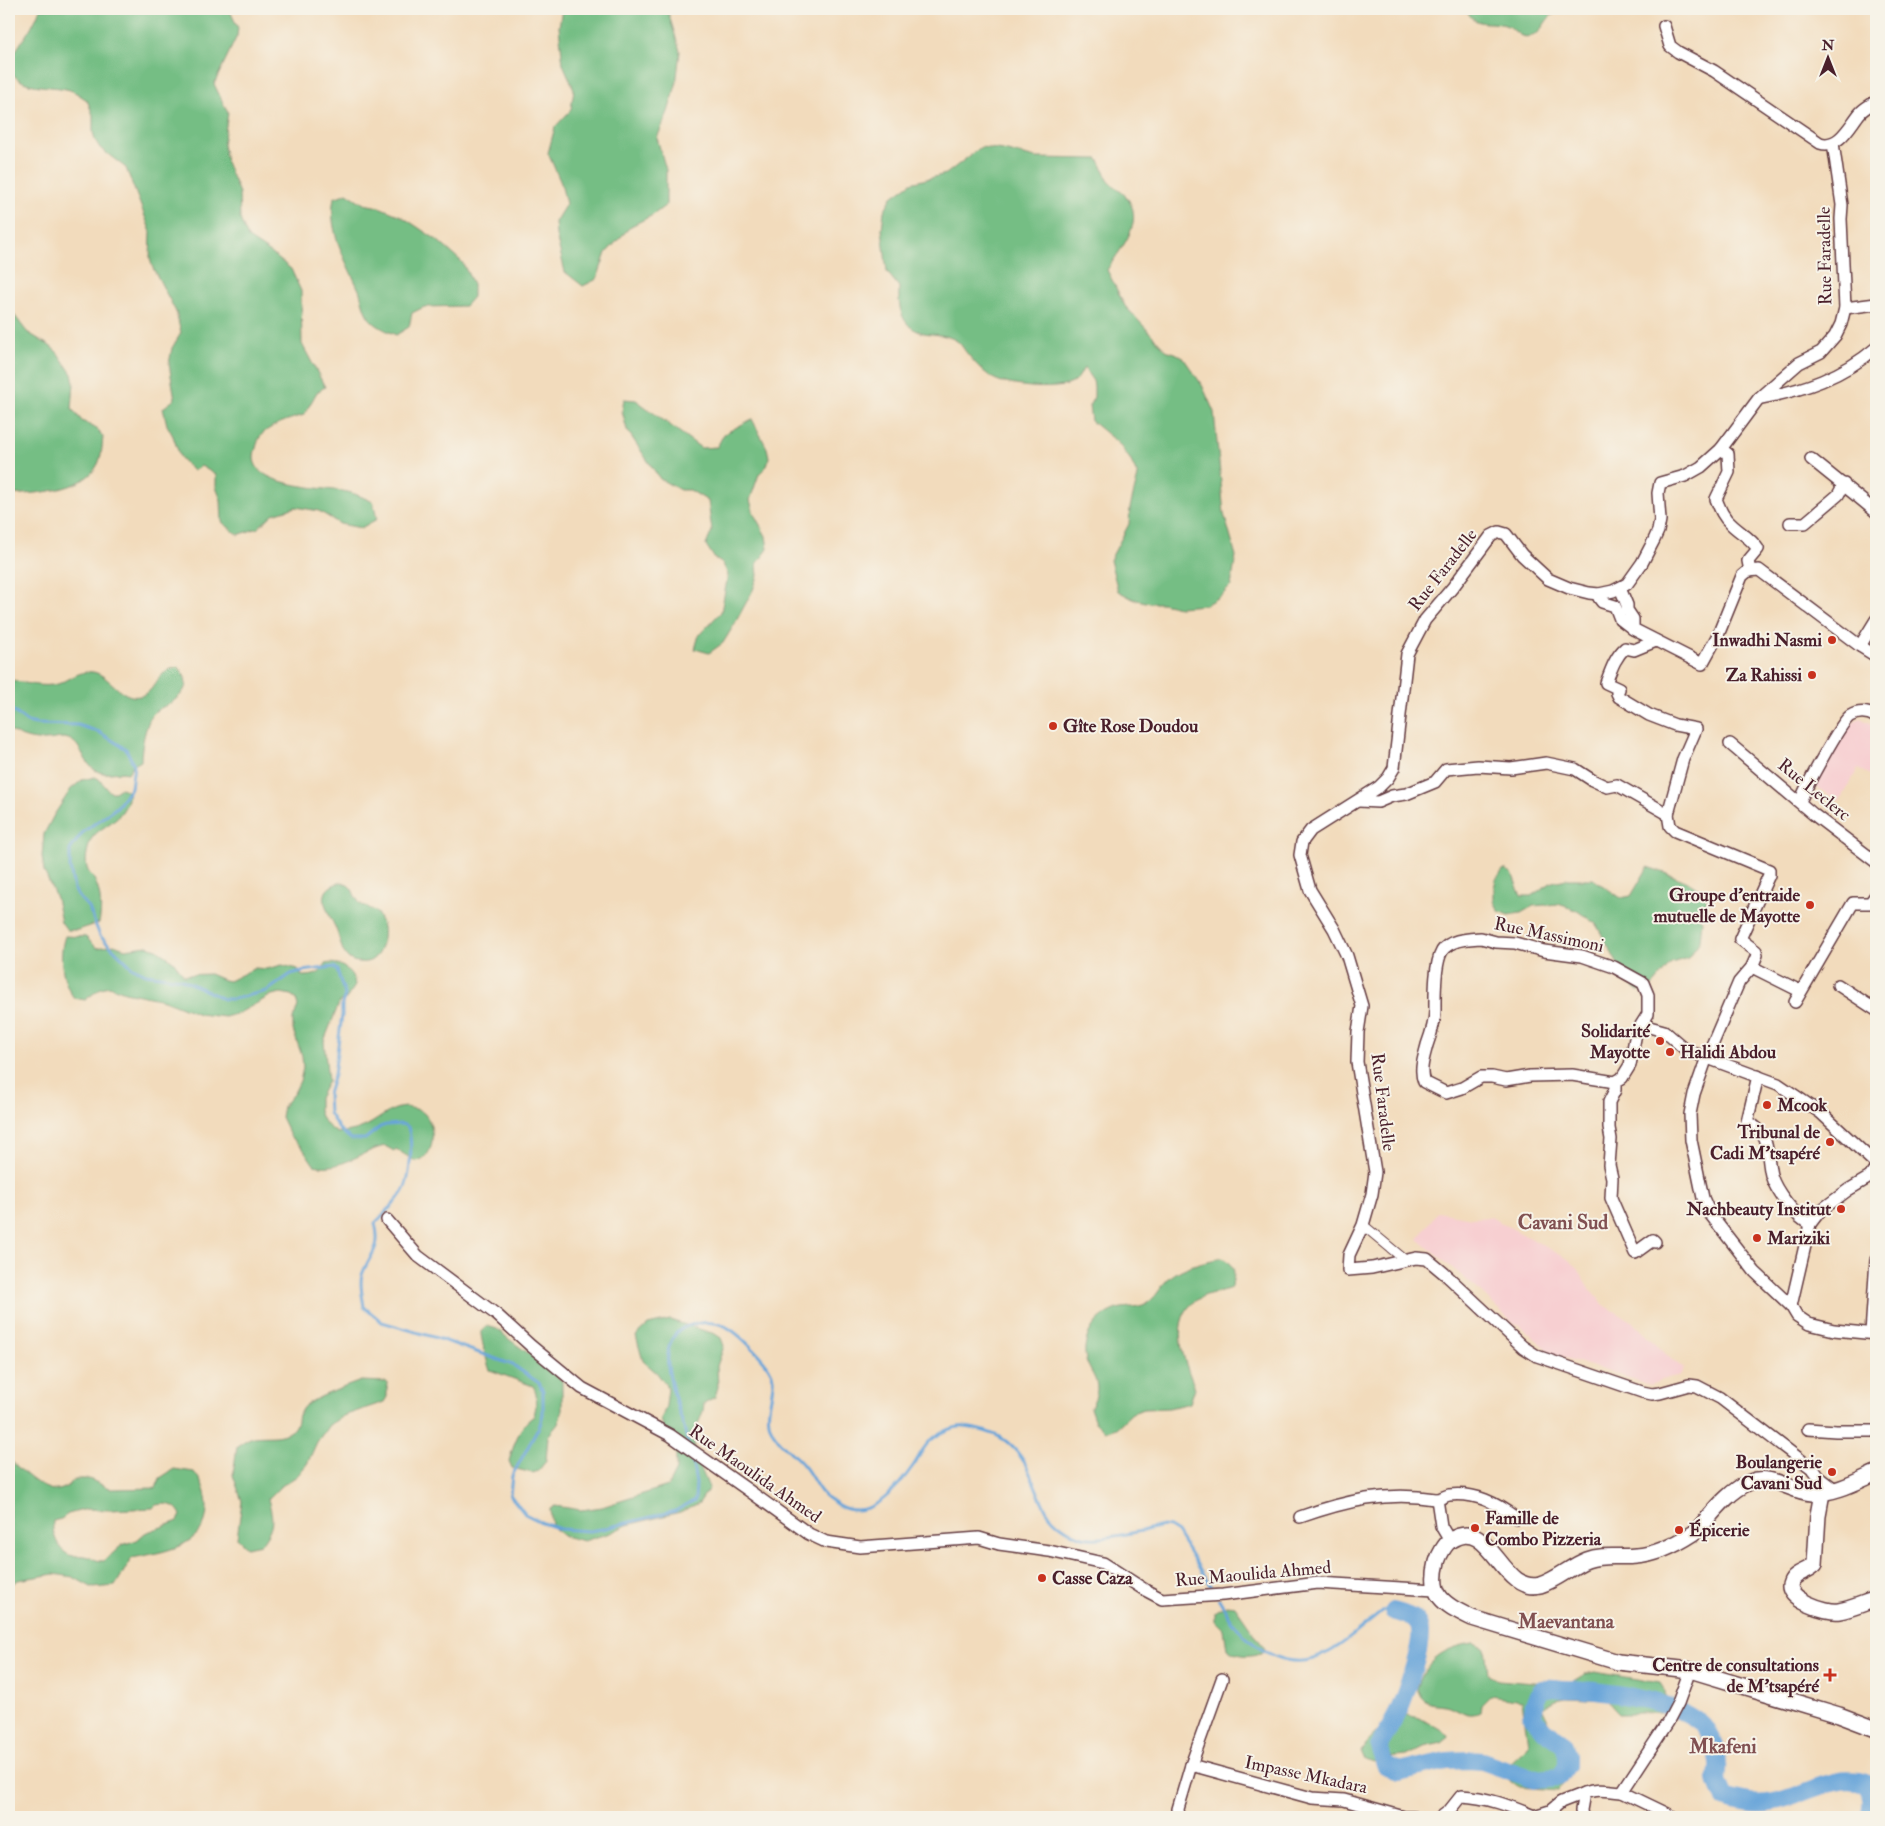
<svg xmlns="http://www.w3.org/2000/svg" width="1885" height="1826" viewBox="0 0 1885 1826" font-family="'IM FELL Double Pica',serif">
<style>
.built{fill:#f7cfd1}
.forest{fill:#75be84;stroke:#606e58;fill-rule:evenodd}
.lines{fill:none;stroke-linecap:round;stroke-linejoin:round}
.stream{stroke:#68a4d9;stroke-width:3}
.river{stroke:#68a4d9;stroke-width:18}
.pedestrian-casing{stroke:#633b41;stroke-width:11}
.minor-casing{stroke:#633b41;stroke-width:14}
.tertiary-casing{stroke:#633b41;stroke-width:18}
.pedestrian{stroke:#fff;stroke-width:9}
.minor{stroke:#fff;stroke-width:11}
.tertiary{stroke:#fff;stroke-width:15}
.poi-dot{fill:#c8321e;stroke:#f7f3e8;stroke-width:2}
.labels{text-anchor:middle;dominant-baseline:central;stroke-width:4;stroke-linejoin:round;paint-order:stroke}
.street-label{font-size:18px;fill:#4a1f2b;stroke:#f7f3e8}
.poi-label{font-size:18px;font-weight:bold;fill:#4a1f2b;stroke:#f7f3e8;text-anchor:end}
.quarter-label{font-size:20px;font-weight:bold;fill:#815152;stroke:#f7f3e8}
</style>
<rect width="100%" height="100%" fill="#f7f3e8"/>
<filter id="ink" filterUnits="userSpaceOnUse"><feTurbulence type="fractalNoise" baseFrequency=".02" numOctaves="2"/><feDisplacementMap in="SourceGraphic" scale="10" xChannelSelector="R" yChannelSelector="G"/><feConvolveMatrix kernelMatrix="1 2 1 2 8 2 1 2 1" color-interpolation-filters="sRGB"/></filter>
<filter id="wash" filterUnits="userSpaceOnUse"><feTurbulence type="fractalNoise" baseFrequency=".0096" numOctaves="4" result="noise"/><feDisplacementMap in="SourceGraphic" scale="20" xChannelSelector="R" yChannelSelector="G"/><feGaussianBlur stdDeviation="1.12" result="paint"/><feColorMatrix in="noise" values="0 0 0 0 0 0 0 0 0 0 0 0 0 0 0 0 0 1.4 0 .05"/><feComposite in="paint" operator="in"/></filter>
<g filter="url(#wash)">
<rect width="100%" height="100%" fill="#f2dbbc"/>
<g class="built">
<path d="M1860,718l16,8v52l-18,-9 -19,32 -26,-16 38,-61z"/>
<path d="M1437,1212l35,6 19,-1 77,42 11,12 11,18 14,16 29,17 39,38 12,8 -4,7 -18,5 -11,5 -99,-31 -33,-30 -4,1 -41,-39 -56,-47z"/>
</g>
<g class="forest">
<path d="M40,9h189l9,19 -1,8 -23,48 14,29 -5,31 3,18 13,31 1,26 8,19 23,15 20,16 10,22 1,53 23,43 -8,5 -13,23c-14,4 -31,9 -42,19 -3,3 -5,10 -6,14 -16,40 70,39 92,44 8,2 17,6 25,10l4,17 -16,9 -21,-4 -21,-13 -23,-4 -23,7 -15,14 -20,7 -16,-13 -1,-22 -5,-13v-12l-15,-9 -8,5 -13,-14 -7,-21 -6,-11 -4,-17 12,-9 -6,-35 3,-16 9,-15 -5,-21 -24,-46 -2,-8 1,-26 -25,-64 -26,-20 -5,-8 -2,-8v-17l-6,-15c-5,-3 -11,-8 -17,-10 -21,-6 -50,1 -61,-22 5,-22 24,-37 31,-59z"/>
<path d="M562,9h105l13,42 -4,34 -8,27 -11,26 9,32v35l-13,10 -22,11 -25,27 -9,26 -14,7 -18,-14 -9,-37 -1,-13 11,-18 -5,-21 -13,-30 7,-26 16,-17 3,-21 -11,-25 -4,-37z"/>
<path d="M1466,9h101c-6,3 -12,3 -17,8 -7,6 -8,16 -18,19 -15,4 -16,-8 -27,-11 -15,-5 -30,4 -39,-16z"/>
<path d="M981,147l22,3 33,8 62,1c5,7 6,14 10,21 5,8 15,11 20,19 17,25 -9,51 -21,71l18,36 41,44 16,6 20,29 12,27 10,102 12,42 -5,30 -9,9 -17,10 -26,2 -17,-4h-12l-17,-4 -15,-8 -8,-31 19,-36 1,-16 8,-32 -8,-17 -12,-16 -27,-22 -2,-15 5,-9v-11l-1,-5 -9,-13c-4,6 -6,13 -14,16 -16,7 -65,3 -79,-7 -10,-7 -17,-15 -25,-25 -3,-4 -5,-8 -9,-11 -11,-7 -21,-6 -33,-8 -23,-5 -26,-26 -25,-46l-12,-15 -5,-43 2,-18 8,-14 19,-14 35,-9z"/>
<path d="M347,193l17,11 15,3 22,9 36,24 25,22 11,22v13l-8,9 -41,1 -12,6 -3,14 -13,8c-9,-4 -23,-10 -28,-19 -5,-8 -6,-18 -9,-26 -13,-29 -32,-60 -25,-92z"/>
<path d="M9,308l18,24 23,14 7,6 15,22 2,9 -2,26 10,12 15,8 6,8c-1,9 -1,18 -5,27 -14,28 -62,29 -89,31z"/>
<path d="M624,399l12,1 65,48 16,-1 7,-13 28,-15 15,29 2,9 -2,9 -8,8 -9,26 4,14 12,22 2,13 -11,15 1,12 -5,14 -19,35 -11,18 -14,10 -14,-4 4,-14 22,-23 7,-37 -5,-11 -8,-5 -9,-14 6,-14 -4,-30 -18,-11h-10l-20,-11 -33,-49 -5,-19z"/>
<path d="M178,667c13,14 9,25 -6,35 -7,5 -15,6 -20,13 -7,11 -11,33 -11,46l-9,5 -4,7c-11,-3 -23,4 -33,-3 -13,-8 -13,-30 -31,-32 -6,0 -13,2 -19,2 -13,1 -25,-3 -36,-10v-51c14,4 34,9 49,5 12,-4 21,-14 35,-12 17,3 27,28 47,24 13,-2 16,-19 27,-25 3,-2 8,-3 11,-4z"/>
<path d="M95,777l4,2 11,13h5l6,-4 5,2 3,5c-6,31 -35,30 -40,50 -2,7 -4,15 -2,23 1,5 6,8 8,13 6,12 7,29 4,42l-21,7h-11l-6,-8 -5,-24 -12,-27 -2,-15 2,-22 10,-19 17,-26 11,-9z"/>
<path d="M1648,867c18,7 50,14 59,33 -2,7 -7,9 -9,16l4,4 -2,21 -12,17 -17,5 -16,20 -5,5 -11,3 -12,-10 -31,-57 -20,-14 -18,-6 -25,2 -12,7 -13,2 -9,-4 -5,-10v-12l2,-10 8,-10 8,4 9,23h10l21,-14 15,-3h26l28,19 10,-2z"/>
<path d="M342,882c13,6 9,9 16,19 4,7 14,6 19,12 2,4 5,10 6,14 2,12 -3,33 -17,35 -26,3 -23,-18 -31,-35 -8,-18 -22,-38 7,-45z"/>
<path d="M65,936l21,1 11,11 17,-3 11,4 22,-3 10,3 16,12 11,14 26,-1 14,6 5,1 26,-13 12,1 15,-4 16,4 4,7c11,0 19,-1 23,-12 14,-4 30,8 30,22l-9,13 -6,2 -16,40 4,40 -9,17v13l3,8 6,7 9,7c8,-1 17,-2 24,-5 15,-5 28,-21 45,-21 4,1 12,2 15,4 15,9 17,48 -6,50l-19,-12 -2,2 -9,-5c-24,5 -45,26 -71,19l-12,-18 -12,-11 -9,-19 2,-11 11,-13 6,-12 3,-13 -1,-12 -9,-26v-11l5,-13 -2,-7 -5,-4 -10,-2 -9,2 -33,18 -14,4 -26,-3 -35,-14 -39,-8 -16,-6 -8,2 -16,12 -11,-2c-12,-16 -16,-42 -9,-62z"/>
<path d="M1223,1258c14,11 12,14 8,30 -10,4 -24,5 -33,11 -31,20 -14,62 -3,89l-5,15 -21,5 -25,1 -12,4 -16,15 -11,4 -10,-10 -5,-14c19,-30 -7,-34 -5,-60 2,-19 14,-33 32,-39 11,-3 23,0 33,-8 8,-6 12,-17 19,-23 14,-12 36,-17 54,-20z"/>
<path d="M670,1320l45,14 6,4 3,8 -7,20 1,21 -3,10 -11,6c0,12 -7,19 -9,31 -4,17 8,38 14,54l-10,15 -19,9 -53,13 -17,8 -26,8 -21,-5 -11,-10 -2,-17 5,-3 26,4 21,-3 66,-21 8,-16v-17l-8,-13 -7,-20 5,-14 2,-18 -11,-15 -14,-12 -7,-25 12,-11z"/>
<path d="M487,1326l10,3 13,11 43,31 9,10v31l-4,12 -10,12 -2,24 -3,5 -5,6 -5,2 -21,-5 -3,-7c5,-16 10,-36 25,-45 2,-10 5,-21 -1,-30l-43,-16c-2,-3 -10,-36 -9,-38 0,-1 5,-5 6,-6z"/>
<path d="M361,1381l26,1v15l-3,5 -41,14 -14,9 -12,17 -10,22 -10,12 -17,11 -12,12c6,22 6,27 -7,45l-15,3 -9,-9 5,-37 -9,-26 4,-29c5,-3 11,-8 17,-9 13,-2 26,2 38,-7 5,-5 6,-15 10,-21 5,-9 48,-24 59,-28z"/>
<path d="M9,1462h3c13,11 37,37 54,25 4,-2 6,-6 9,-8h14l22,10 45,-1 4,-10 14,-9 20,3c9,11 13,22 13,36 0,39 -45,44 -75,50l-17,28 -22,2 -20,-11 -19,-3 -36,6 -9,6zM165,1504c8,1 12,3 16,11l-3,6 -33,12 -8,7 -15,5 -18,16c-10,0 -12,-4 -19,-5 -6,-1 -10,1 -16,-1 -11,-5 -18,-23 -16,-34l8,-2 7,-5 19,-5 23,1 43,-2 3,-3z"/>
<path d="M1226,1605l9,1 30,43 -1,3c-13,4 -25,6 -37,-3l-3,-19 -9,-9v-9z"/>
<path d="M1473,1643l12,4 3,28 10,5 59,5 11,-1 17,-10 10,-2 65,11 5,8 1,16 -6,6h-41l-12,-13 -41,-2 -10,2 -15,7 30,63 -4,12 -9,8 -38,-3 -9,-5 -6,-8c3,-15 15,-18 23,-30l-6,-43 -32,-5 -9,9 -1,7c-12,6 -20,-2 -30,-6 -9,-3 -19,0 -27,-7 -3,-2 -4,-7 -6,-10 9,-30 26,-41 56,-46z"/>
<path d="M1401,1714l19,4 28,17v3l-6,5 -18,4 -18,9 -19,2 -13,5 -9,-3 -4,-9c6,-13 20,-19 25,-32z"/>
</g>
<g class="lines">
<g class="stream">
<path d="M9,708l18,14 9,2 42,1 21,7 27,17 8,16 -3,23 -14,19 -35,26 -12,17v17l4,22 5,8 10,11 11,28 33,32 13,6 35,5 43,20h9l34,-8 24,-17 11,-3 32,-4 3,3 8,25 -3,9v11l-8,60 -6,19 1,19 10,16 12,10h14l15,-12 6,-2 16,-1 6,3c5,15 3,53 -6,66 -7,11 -18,21 -27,30 7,28 -5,29 -13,52 -3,9 1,23 2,32l18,15 58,17 73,26 26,18 4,8v23l-3,11 -28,51 -2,19 15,19 20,10 15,5 29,2 13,-2 73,-18 20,-11 1,-17 -5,-28"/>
<path d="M688,1444c-5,-31 -43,-103 0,-118 11,-4 20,-5 32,-2 14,4 51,39 53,54 1,16 -8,32 -3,48 6,17 24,27 34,40 7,8 11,19 18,27 4,5 11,9 16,12 31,18 59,-16 75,-39 5,-7 9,-17 16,-24 7,-7 25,-17 36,-15 14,2 31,6 42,15 25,21 25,44 40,69 7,12 23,22 36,26 18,5 61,-7 80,-11l6,1 8,5 37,60"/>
<path d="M1219,1599c7,12 14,25 24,35 17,18 45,33 70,25 24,-7 50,-33 70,-48"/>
</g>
<path class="river" d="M1393,1611c9,3 22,5 26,15 6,15 -14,70 -21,86 -6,12 -13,23 -19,34l6,19 14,7 47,-11 23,-1 13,1 51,18 27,-2 7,-11v-11l-3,-11 -19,-13 -13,-14c1,-10 3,-26 15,-29 4,-1 11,1 15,1 34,0 118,11 141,37 9,11 14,24 15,38 1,5 -1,10 -1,15 1,6 5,13 7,18 16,5 33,9 50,5 31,-6 63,-31 94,-18 6,12 5,21 2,33"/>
</g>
</g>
<g filter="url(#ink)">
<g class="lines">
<defs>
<path id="pedestrian" d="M1363,1225l42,35"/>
<g id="minor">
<path d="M1664,26l6,20 8,6 36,19 106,72c19,6 30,-18 40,-30 4,-5 11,-8 16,-12"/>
<path d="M1833,143l9,62 -1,14 4,89 -4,16 -6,12 -14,16 -22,11 -40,35 -38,51 -20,18 -16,9 -25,7 -2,10 2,27 -2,11 -4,9 -12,23 -15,21 -14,7 -14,3 -10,-1 -20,-5 -21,-9 -26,-24 -16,-21 -7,-2 -8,4 -38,51 -28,33 -18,34 -13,114 -6,10 -9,9 -68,43 -9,12 -2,13 10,35 24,39 13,27 15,50 -4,26 -1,30 18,110 -3,22 -9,31 -14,30 -1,15 24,-2 44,-10 11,1 18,15 78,73 14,9 105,36 10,2 8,-1 29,-8 8,1 23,12 94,72 5,7 17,13"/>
<path d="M1845,308l31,-4"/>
<path d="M1761,398c43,-8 81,-21 115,-50"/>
<path d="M1721,449l7,5 1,18 -13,27c4,10 7,18 15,25 9,9 20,14 27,25l-10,12 2,10"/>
<path d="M1811,459c22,18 44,35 65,53"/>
<path d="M1790,523h15l33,-28 6,-11"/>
<path d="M1620,588l7,17v5l6,9v10l69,35 16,-29 24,-59 6,-5 11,-1 101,76 16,10"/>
<path d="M1599,594v4l3,4 13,4 5,13 13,10"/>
<path d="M1656,641l-22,9 -9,-2c-10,9 -14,22 -19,35l13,6 -2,4 2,4 30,18 26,10 21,4 -13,30 -15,55 2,12 5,5 94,39v5l-29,64 16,12 1,4 -5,12 -13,15 -32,75 -13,37 -4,20 1,26 12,58 7,16 45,58 36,34 6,10 12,8 25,6 42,4"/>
<path d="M1860,646l16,-26"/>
<path d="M1730,744l83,70 63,48"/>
<path d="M1359,801l19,1 14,-6 14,-2 29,-12 11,-13 32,-3 33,2 35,-5 29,6 17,11 15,7 10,-2 51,29"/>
<path d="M1800,802c5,-14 41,-80 50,-86 9,-5 18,-4 26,1"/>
<path d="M1481,938l15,4 19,1 29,8 38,5 32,11 29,16 5,12v19l-12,19 -6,32 -8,13 -7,4 -43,-7 -42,1 -24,4 -14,-3h-11l-19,11 -16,5 -22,-11c-5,-12 0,-25 3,-37 4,-11 8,-23 8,-34 0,-15 -1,-46 7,-60 8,-12 26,-12 39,-13z"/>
<path d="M1752,967l48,24"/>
<path d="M1838,985l38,25"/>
<path d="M1795,1002l58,-99h17l6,-8"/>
<path d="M1642,1025l22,6 21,18 9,4 84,31 43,29 55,51"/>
<path d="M1758,1076l-11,46c24,10 19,32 24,53 4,15 25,43 39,49"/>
<path d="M1615,1082v8l-6,12v26l2,11 -2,26 3,13 -1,20 24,55 18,-13 2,2"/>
<path d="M387,1220l31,36 79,59 34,31 51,42 88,47 78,55 61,44 17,8 34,5 119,-9 20,6 50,7 54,12 42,27 17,9 61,-4 95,-12 117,7"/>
<path d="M1791,1306l19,-82 10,-13 28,-21 22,-13 6,-9"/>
<path d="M1871,1333l5,-73"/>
<path d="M1808,1429l28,2h40"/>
<path d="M1437,1499l4,27 9,15"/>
<path d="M1300,1517c45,-16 87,-26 135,-18 5,1 9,-3 14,-4 27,-3 47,8 67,23"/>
<path d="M1191,1765l121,33 32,2 60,17h9"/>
<path d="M1622,1792l52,25"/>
<path d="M1179,1817l-1,-8 13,-44 31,-86"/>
<path d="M1441,1817l8,-6 12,-15c26,1 49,10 73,20l16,-5 11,-9 23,-9"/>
<path d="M1582,1817l-1,-7 3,-17c13,-5 25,-2 38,-1l46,-70 10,-19 12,-33"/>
</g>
<g id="tertiary">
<path d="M1876,1473c-20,9 -42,21 -64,20 -21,-1 -40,-20 -62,-11 -17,7 -31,23 -43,37 -4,4 -8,10 -13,14 -17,11 -37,22 -58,23 -17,2 -33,-2 -49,4 -16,6 -30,20 -47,25 -39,10 -49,-70 -89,-45 -6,4 -12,15 -14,22 -9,35 7,42 35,56l146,44 72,8 149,45 37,14"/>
<path d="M1822,1493l-4,22 -3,49c-7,8 -20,8 -24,18 -8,17 36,31 48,29 12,-2 25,-8 37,-12"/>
</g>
</defs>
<use href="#pedestrian" class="pedestrian-casing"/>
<use href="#minor" class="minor-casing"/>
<use href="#tertiary" class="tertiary-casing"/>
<use href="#pedestrian" class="pedestrian"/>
<use href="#minor" class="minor"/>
<use href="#tertiary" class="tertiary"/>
</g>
</g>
<g class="poi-dot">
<circle cx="1832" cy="640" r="5"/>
<circle cx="1812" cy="675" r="5"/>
<circle cx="1053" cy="726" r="5"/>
<circle cx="1810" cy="905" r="5"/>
<circle cx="1660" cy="1041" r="5"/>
<circle cx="1670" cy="1052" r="5"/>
<circle cx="1767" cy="1105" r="5"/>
<circle cx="1830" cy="1142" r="5"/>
<circle cx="1841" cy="1209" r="5"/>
<circle cx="1757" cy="1238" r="5"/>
<circle cx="1832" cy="1472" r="5"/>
<circle cx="1475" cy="1528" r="5"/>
<circle cx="1679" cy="1530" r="5"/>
<circle cx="1042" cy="1578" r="5"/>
<path d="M1827.5 1667.5h5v5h5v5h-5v5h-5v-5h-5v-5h5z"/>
</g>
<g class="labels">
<g class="street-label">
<text transform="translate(1825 256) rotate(-91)">Rue Faradelle</text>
<text transform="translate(1443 570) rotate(-52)">Rue Faradelle</text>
<text transform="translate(1814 790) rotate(39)">Rue Leclerc</text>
<text transform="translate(1549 935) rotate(12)">Rue Massimoni</text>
<text transform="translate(1383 1102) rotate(83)">Rue Faradelle</text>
<text transform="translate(755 1474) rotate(35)">Rue Maoulida Ahmed</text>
<text transform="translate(1253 1574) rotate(-5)">Rue Maoulida Ahmed</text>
<text transform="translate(1306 1775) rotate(12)">Impasse Mkadara</text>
</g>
<g class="poi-label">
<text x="1822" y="640">Inwadhi Nasmi</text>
<text x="1802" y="675">Za Rahissi</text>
<text x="1063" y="726" text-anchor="start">Gîte Rose Doudou</text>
<text x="1800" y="895">Groupe d'entraide<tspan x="1800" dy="21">mutuelle de Mayotte</tspan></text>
<text x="1650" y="1031">Solidarité<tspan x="1650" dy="21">Mayotte</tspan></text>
<text x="1680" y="1052" text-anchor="start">Halidi Abdou</text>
<text x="1777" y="1105" text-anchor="start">Mcook</text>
<text x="1820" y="1132">Tribunal de<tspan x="1820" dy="21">Cadi M'tsapéré</tspan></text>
<text x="1831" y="1209">Nachbeauty Institut</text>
<text x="1767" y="1238" text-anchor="start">Mariziki</text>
<text x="1822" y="1462">Boulangerie<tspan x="1822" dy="21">Cavani Sud</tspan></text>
<text x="1485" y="1518" text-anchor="start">Famille de<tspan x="1485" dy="21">Combo Pizzeria</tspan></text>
<text x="1689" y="1530" text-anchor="start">Épicerie</text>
<text x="1052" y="1578" text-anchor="start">Casse Caza</text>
<text x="1819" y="1665">Centre de consultations<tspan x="1819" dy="21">de M'tsapéré</tspan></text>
</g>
<g class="quarter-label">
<text x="1563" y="1222">Cavani Sud</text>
<text x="1566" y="1621">Maevantana</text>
<text x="1723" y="1746">Mkafeni</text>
</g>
</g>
<rect width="1885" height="1826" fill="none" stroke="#f7f3e8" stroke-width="30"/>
<g transform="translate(1828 58)" stroke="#f7f3e8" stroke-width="4" paint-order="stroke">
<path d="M0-4L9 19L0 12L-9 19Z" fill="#4a1f2b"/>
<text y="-8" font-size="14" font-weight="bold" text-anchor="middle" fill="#4a1f2b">N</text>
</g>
</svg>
